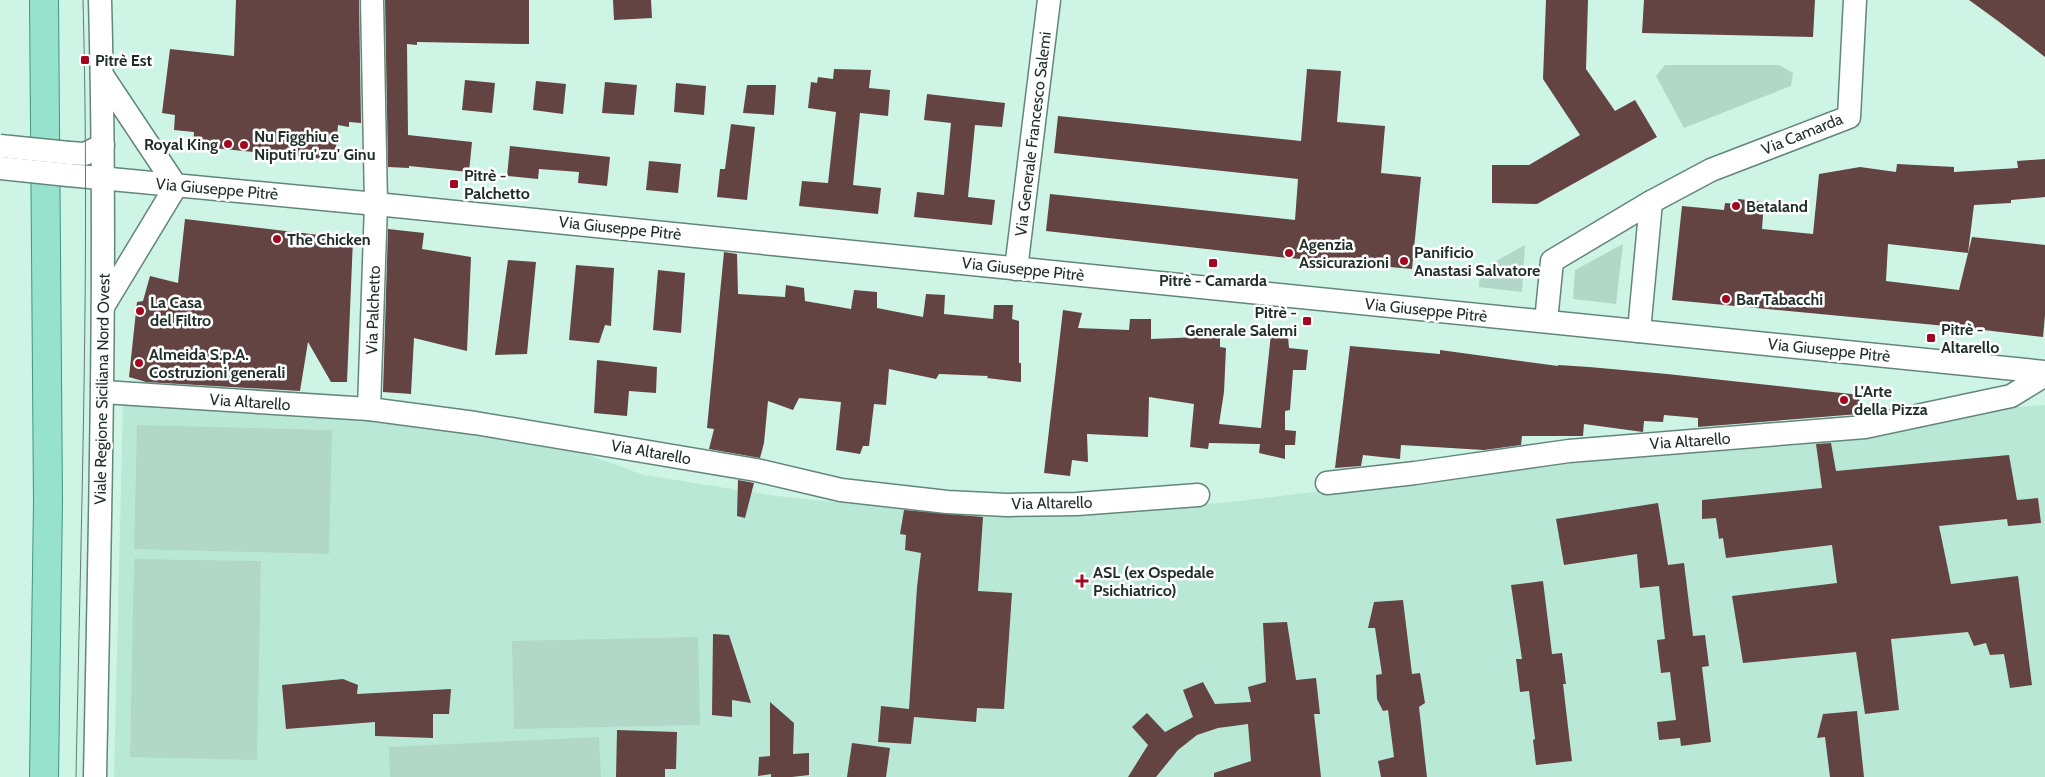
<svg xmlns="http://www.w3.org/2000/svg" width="2045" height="777" viewBox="0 0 2045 777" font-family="Cabin,sans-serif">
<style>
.built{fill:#bae8d7}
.green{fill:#b1d7c9}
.building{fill:#634442}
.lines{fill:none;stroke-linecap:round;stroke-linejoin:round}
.minor-casing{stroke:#63867a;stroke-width:25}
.major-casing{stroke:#40967e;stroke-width:30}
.minor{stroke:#fff;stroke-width:22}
.major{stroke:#97e2cd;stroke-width:28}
.tram{stroke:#637b73;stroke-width:1}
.minor-bridge-casing{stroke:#63867a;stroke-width:25;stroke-linecap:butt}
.minor-bridge{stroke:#fff;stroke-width:22}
.poi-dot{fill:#a40720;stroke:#fff;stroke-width:2}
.labels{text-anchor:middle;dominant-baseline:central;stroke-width:5;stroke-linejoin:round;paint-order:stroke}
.poi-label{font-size:16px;font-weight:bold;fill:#1f2e29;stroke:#fff;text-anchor:start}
.street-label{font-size:16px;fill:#1f2e29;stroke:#fff}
</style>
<rect width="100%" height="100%" fill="#cef4e6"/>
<path class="built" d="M123,402l214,16 116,13 130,22 61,22 132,21 207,21 81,-3 168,-12 746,-92 67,-5v372h-1931z"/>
<g class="green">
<path d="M1665,65h114l14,8 -2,13 -107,42 -28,-52z"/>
<path d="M1623,244l-7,60 -43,-5 2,-29z"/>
<path d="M1525,245l-3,47 -43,-5 1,-17z"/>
<path d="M137,425l195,5 -3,124 -195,-5z"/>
<path d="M134,559l127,2 -4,199 -127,-3z"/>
<path d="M698,637l2,88 -186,4 -2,-88z"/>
<path d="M599,737l2,40h-211l-1,-30z"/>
</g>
<g class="building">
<path d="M236,0h123l2,123 -12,-1v5l-11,-2 -3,35 -142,-14 1,-14 -20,-2 1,-15 -13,-2 8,-64 64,7z"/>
<path d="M385,0h144v44l-112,-2v3l-10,-1 1,91 64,7 -3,30 -60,-6v2l-21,-1z"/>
<path d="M613,0h38l1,18 -38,2z"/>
<path d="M1546,0h42l-2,69 29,42 20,-11 22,37 -120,67 -45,-1v-38h37l51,-30 -37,-56z"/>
<path d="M1644,0h171l-2,37 -171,-4z"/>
<path d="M1969,0h76v57l-47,-36z"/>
<path d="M834,69l37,1 -2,18 21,2 -2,26 -28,-3 -7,72 28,3 -3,26 -79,-8 3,-25 26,2 8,-71 -28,-4 3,-26 6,1 1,-6 15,2z"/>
<path d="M1307,69l34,2 -4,51 48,4 -4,47 40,4 -9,92 -134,-12 -232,-26 4,-37 245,26 3,-41 -244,-26 4,-37 243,25z"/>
<path d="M465,80l30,3 -3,30 -30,-3z"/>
<path d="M536,81l30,3 -3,30 -30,-4z"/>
<path d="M605,82l32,3 -3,30 -32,-2z"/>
<path d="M676,83l30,3 -2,29 -30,-3z"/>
<path d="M747,85h29l-2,30 -31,-2z"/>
<path d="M927,94l78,9 -3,24 -27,-2 -7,72 27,3 -3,25 -78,-8 3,-25 27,3 7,-72 -27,-3z"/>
<path d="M731,124l24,3 -8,73 -30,-3 3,-28h5z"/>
<path d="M510,146l100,11 -3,29 -29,-3 1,-11 -40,-3 -1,10 -31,-3z"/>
<path d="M2045,159v38l-34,3v3l-37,2 -6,48 -80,-9 -2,37 73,9 13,-53 73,8v70l-2,22 -76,-9 -295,-28 10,-94 42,4 1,-7 13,1v-5l26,3 -2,27 51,5 6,-60 41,-7 36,5 1,-8 57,3v5l64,-4 -1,-7z"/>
<path d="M649,161l32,3 -3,29 -32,-3z"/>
<path d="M185,219l168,20 -6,143h-16l-23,-40 -8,49 -154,-9 -17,-5 8,-75 6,-1 7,-25 28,7z"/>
<path d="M388,229l36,4 -2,16 49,8 -4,94 -53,-13 -3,56 -28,-2z"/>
<path d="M724,252l13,2 1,40 47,3 1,-12 18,3 1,13 46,8 3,-19 23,2v16l46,9 3,-23 19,1 -1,19 49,5 1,-14h19l-1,14 7,2v42h2v19l-34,-4 1,-2 -49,-2 -3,5 -47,-10 -3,36 -12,-1 -5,42h-6l-3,8 -24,-4 5,-48 -42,-4 -6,12 -25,-9 -4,42 -4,15 -51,-9 5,-20 -7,-1z"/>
<path d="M508,260l28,2 -9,92 -32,1z"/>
<path d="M576,265l38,3 -3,58 -6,-1 -6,18 -30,-3z"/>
<path d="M658,270l27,3 -4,60 -28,-3z"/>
<path d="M1063,310l19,3 -4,15 51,2 1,-11h21v20l49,-2 1,-10 19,1v19l6,1 -2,44 -5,32 42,4 10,-94 17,3 1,11 19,2 -2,20h-13l-3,40 -5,1v19l11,1 -1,14h-10v14l-26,-6 1,-9 -51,-1 -1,6 -18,-2 4,-43 -45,-7 -1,40 -61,-3 1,28 -16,-2 -2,16 -26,-3z"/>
<path d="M1350,346l90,8v-4l118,16v-1l31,2 78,7 193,21 -1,19 -161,13v-9l-34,-3 -1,7 -19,-1 -1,11 -59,-8 -1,12h-61l-1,9 -37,5 -83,-5 -1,14 -37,-4 -2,11 -26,2z"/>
<path d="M597,360l60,7 -1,26 -27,-2 -2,25 -33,-3z"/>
<path d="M1831,443l5,28 173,-16 8,45 21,-2 3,25 -33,3 -1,-7 -68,7 12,58 67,-8 14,109 -22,3 -6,-34 -14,1 -4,-12 -12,3 -6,-14 -77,7 8,71 -34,4 -9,-62 -113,11 -11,-67 105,-13 -5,-38 -106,13 -3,-20 -4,1 -3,-21 -14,1v-19l120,-12 -6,-44z"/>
<path d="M738,480l16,3 -9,35 -8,-2z"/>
<path d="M1658,503l10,62 16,-2 9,73 12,-1 4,31 -7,1 9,75 -30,4 -1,-8 -21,2 -2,-18 19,-2 -6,-48 -9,1 -4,-33 8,-1 -6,-53 -19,2 -3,-34 -73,11 -8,-46z"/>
<path d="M904,510l79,7 -5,74 34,2 -8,116 -27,-1 -1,14 -62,-5 -3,27 -33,-2 3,-36 28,3 8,-122 4,-34 -16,-3 1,-15 -6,-1z"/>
<path d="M1543,581l9,73 10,-1 4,31h-3l9,77 -36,4 -3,-25 2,-1 -6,-48 -9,1 -4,-33h6l-11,-74z"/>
<path d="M1403,600l9,74 8,-1 5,30 -6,4 8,70h-46l-3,-16 16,-4 -6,-47 -5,1 -6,-12 -1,-24 6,-1 -7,-46h-7l6,-26z"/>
<path d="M1287,622l9,58 20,-2 4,36h-6l7,63h-107v-4l37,-12 -3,-37 -30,4 -21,7 -19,15 -22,27h-28l20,-32 -16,-18 15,-14 18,19 28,-15 -10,-27 20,-8 12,22 36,-2 -3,-15 18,-5 -3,-59z"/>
<path d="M713,634l16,1 22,68 -19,-3v17l-20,-2z"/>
<path d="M343,679l15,6 -1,9 94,-5 -2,25h-16v24l-58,-2v-14l-89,7 -4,-44z"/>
<path d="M770,702l24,21 -1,31 16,-1v22l-17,2h-21v-3l-13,2 1,-19 11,-1z"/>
<path d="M1857,711l7,66h-34l-5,-40 -8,1 6,-24z"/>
<path d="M617,730l60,2 -1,37h-11v8h-49z"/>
<path d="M852,743l38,5 -4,29h-39z"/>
</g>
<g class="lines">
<defs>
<g id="minor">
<path d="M102,75l74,111"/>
<path d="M69,153l16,1 18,-9"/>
<path d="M68,175l308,29 1669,168"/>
<path d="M1016,269l33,-269"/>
<path d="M104,305l72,-119"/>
<path d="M1546,321l6,-60 99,-59 60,-32 138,-53 6,-117"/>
<path d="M1639,331l12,-129"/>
<path d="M103,392l266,17 106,14 281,47 85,20 106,12 60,3 70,-1 121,-9"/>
<path d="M369,409l7,-205 -4,-204"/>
<path d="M1327,483l88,-10 154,-22 296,-24 146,-31 34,-21"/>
<path d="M95,777c5,-259 12,-518 5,-777"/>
</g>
<path id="major" d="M44,777l4,-275 -4,-502"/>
</defs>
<use href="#minor" class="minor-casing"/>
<use href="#major" class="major-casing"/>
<use href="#minor" class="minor"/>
<use href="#major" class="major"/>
<path class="tram" d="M76,777c5,-259 14,-518 7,-777"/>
<defs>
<g id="minor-bridge">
<path d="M0,146l69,7"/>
<path d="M0,168l68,7"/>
</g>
</defs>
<use href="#minor-bridge" class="minor-bridge-casing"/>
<use href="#minor-bridge" class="minor-bridge"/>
</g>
<g class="poi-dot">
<rect x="80" y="55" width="10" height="10" rx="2.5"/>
<circle cx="228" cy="144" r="5"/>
<circle cx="244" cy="145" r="5"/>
<rect x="449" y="179" width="10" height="10" rx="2.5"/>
<circle cx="1736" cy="206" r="5"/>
<circle cx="277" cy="239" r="5"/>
<circle cx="1289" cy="253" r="5"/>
<circle cx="1404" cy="261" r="5"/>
<rect x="1208" y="258" width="10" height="10" rx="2.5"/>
<circle cx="1726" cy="299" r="5"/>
<circle cx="140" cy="311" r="5"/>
<rect x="1302" y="316" width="10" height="10" rx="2.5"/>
<rect x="1926" y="333" width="10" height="10" rx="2.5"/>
<circle cx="139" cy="363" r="5"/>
<circle cx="1844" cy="400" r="5"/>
<path d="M1079.5 573.5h5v5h5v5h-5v5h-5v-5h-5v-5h5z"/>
</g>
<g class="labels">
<g class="poi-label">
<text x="95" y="60">Pitrè Est</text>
<text x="254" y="136">Nu Figghiu e<tspan x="254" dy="18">Niputi ru' zu' Ginu</tspan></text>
<text x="218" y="144" text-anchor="end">Royal King</text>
<text x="464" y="175">Pitrè -<tspan x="464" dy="18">Palchetto</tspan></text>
<text x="1746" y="206">Betaland</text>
<text x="287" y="239">The Chicken</text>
<text x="1299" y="244">Agenzia<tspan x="1299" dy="18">Assicurazioni</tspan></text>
<text x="1414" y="252">Panificio<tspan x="1414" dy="18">Anastasi Salvatore</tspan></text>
<text x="1213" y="280" text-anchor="middle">Pitrè - Camarda</text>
<text x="1736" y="299">Bar Tabacchi</text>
<text x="150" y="302">La Casa<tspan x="150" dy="18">del Filtro</tspan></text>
<text x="1297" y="312" text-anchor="end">Pitrè -<tspan x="1297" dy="18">Generale Salemi</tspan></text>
<text x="1941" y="329">Pitrè -<tspan x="1941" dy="18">Altarello</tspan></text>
<text x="149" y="354">Almeida S.p.A.<tspan x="149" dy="18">Costruzioni generali</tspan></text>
<text x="1854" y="391">L'Arte<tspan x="1854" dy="18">della Pizza</tspan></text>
<text x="1093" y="572">ASL (ex Ospedale<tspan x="1093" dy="18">Psichiatrico)</tspan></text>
</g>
<g class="street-label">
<text transform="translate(1033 134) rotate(-83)">Via Generale Francesco Salemi</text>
<text transform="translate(1802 134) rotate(-22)">Via Camarda</text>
<text transform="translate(217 189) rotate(5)">Via Giuseppe Pitrè</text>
<text transform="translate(620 228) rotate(6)">Via Giuseppe Pitrè</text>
<text transform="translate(1023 269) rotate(6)">Via Giuseppe Pitrè</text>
<text transform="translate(373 310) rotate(-88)">Via Palchetto</text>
<text transform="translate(1426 310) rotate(6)">Via Giuseppe Pitrè</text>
<text transform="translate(1829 350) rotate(6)">Via Giuseppe Pitrè</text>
<text transform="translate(102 389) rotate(-89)">Viale Regione Siciliana Nord Ovest</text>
<text transform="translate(250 402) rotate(4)">Via Altarello</text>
<text transform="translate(1690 441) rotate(-4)">Via Altarello</text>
<text transform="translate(651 452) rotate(10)">Via Altarello</text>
<text transform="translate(1052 503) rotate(-1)">Via Altarello</text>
</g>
</g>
</svg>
